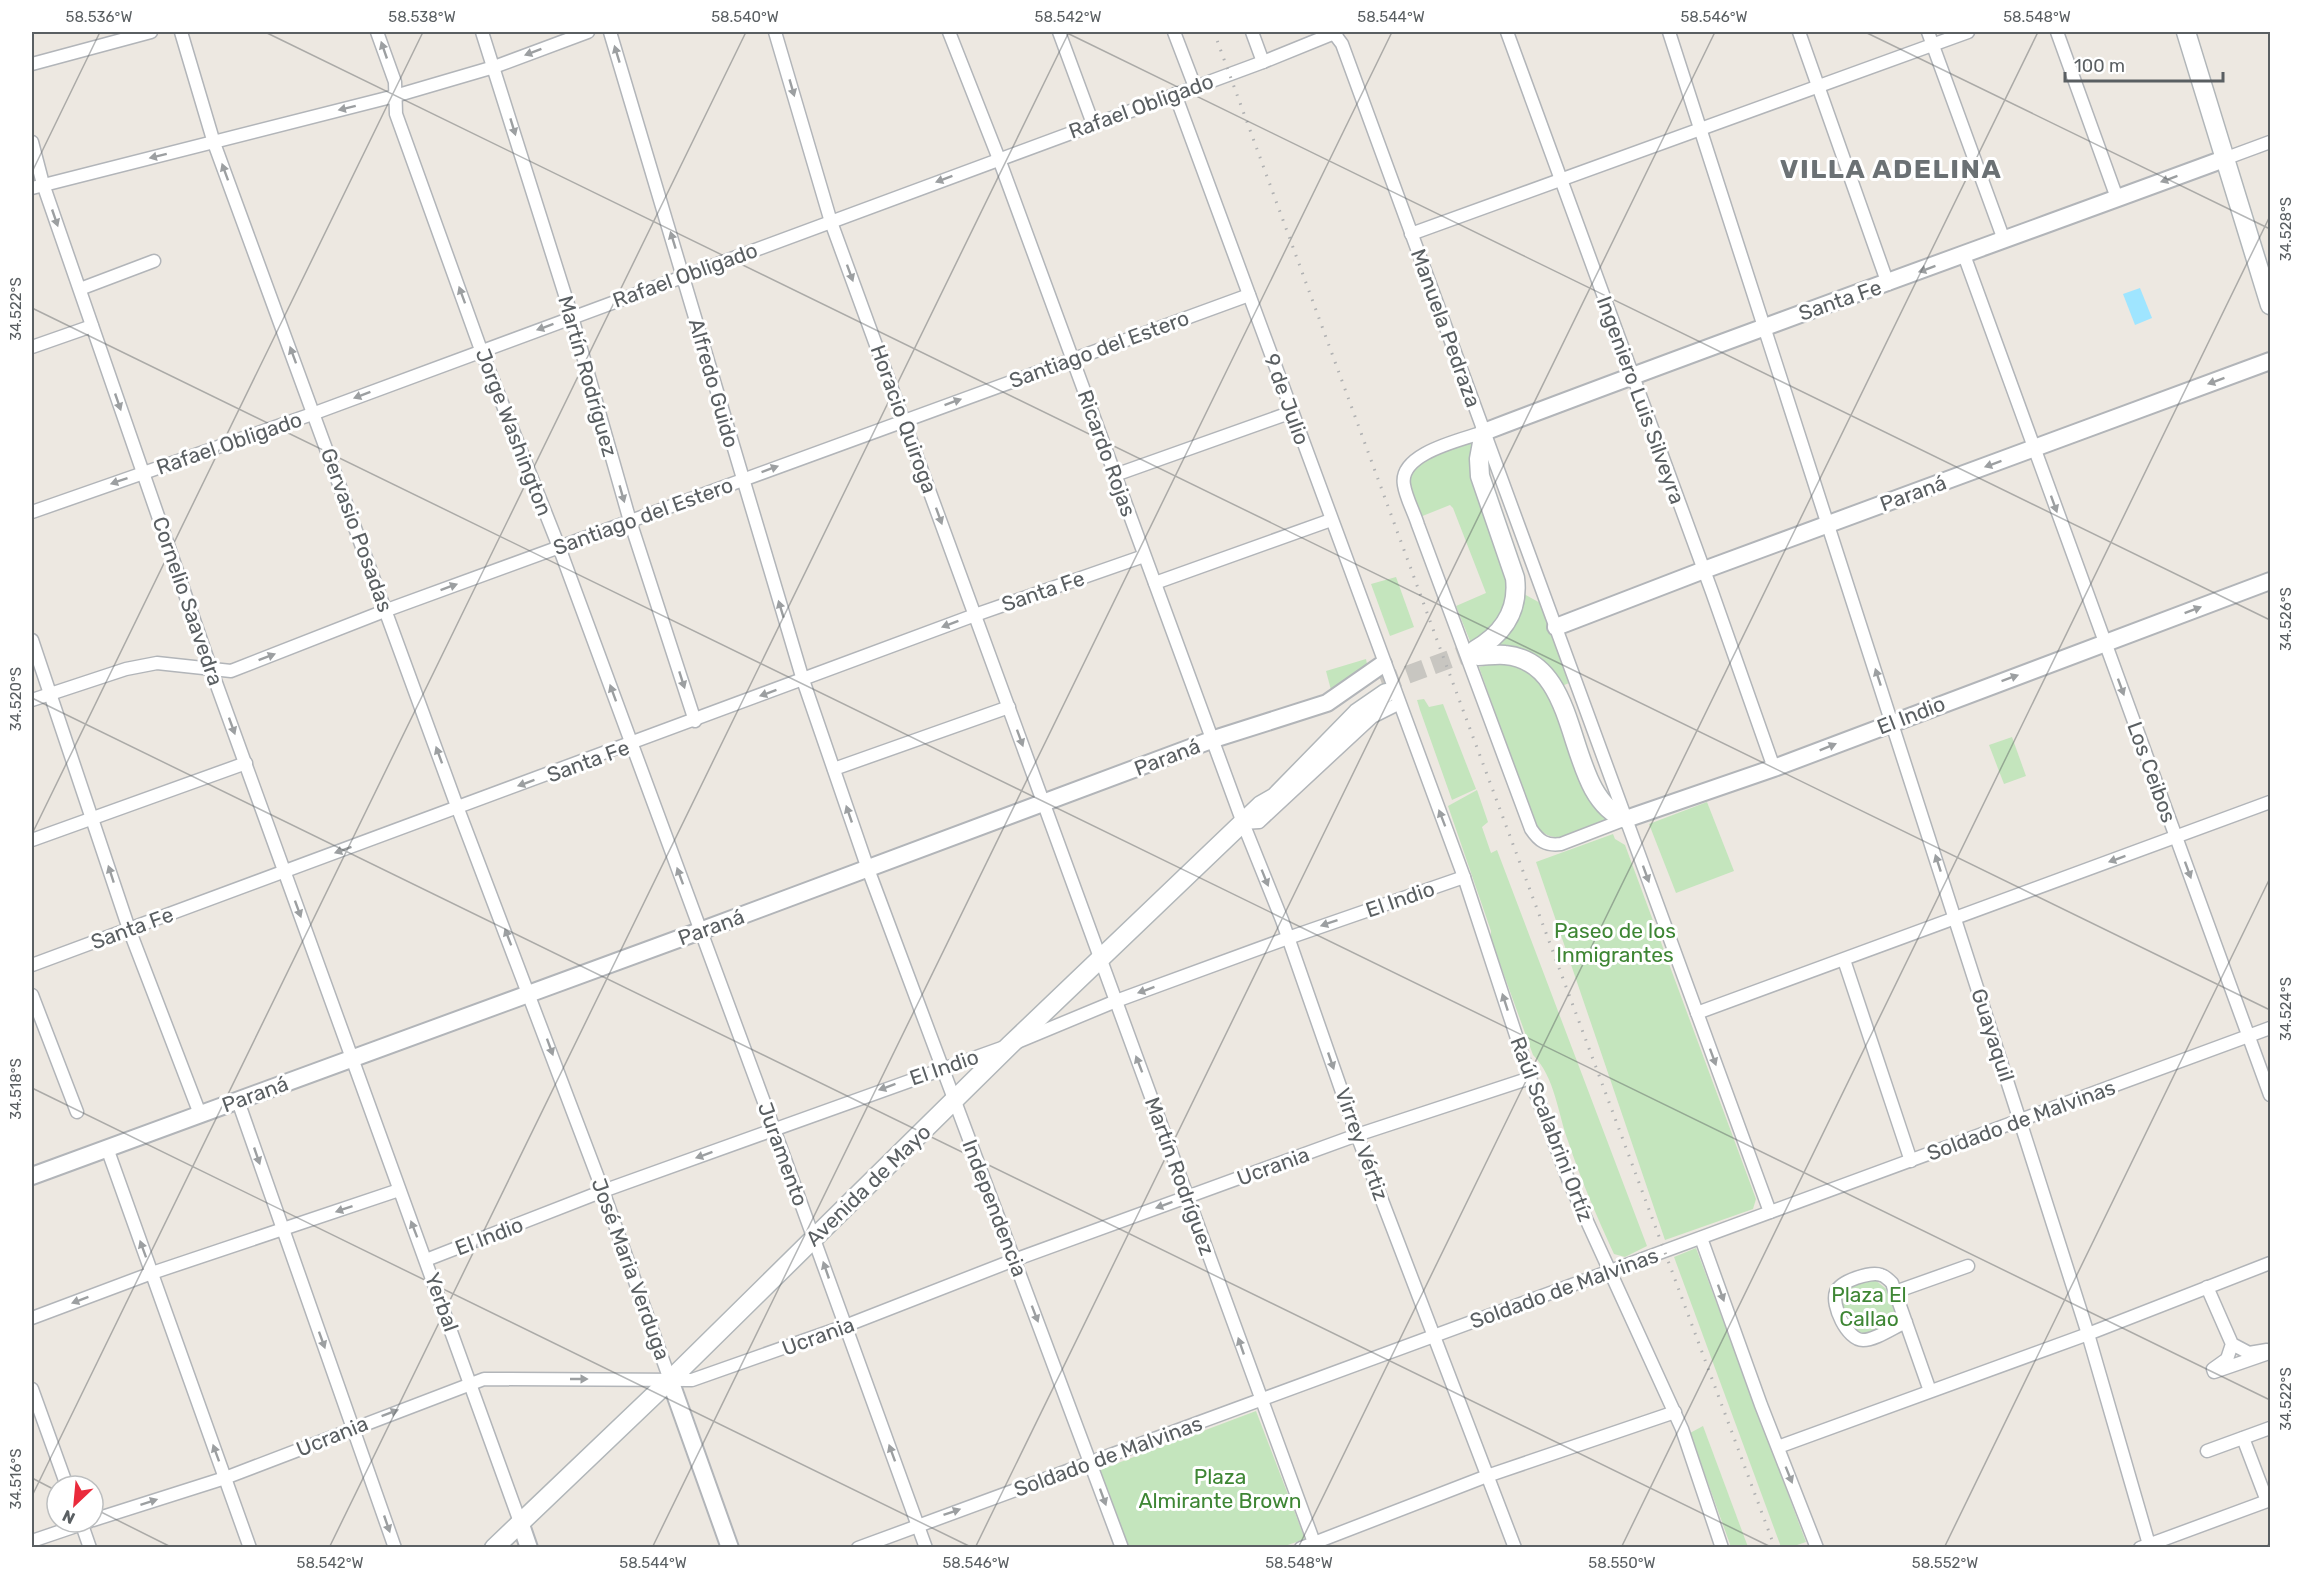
<svg xmlns="http://www.w3.org/2000/svg" width="2302" height="1579" viewBox="0 0 2302 1579" font-family="Rubik,sans-serif">
<style>
.green{fill:#c4e5bd}
.water{fill:#9fe5ff}
.lines{fill:none;stroke-linecap:round;stroke-linejoin:round}
.secondary-tunnel{stroke:#c8c6c1;stroke-width:18;stroke-dasharray:18 9;stroke-linecap:butt}
.minor-casing{stroke:#b2b5b9;stroke-width:15}
.tertiary-casing{stroke:#b2b5b9;stroke-width:20}
.secondary-casing{stroke:#b1b6b9;stroke-width:21}
.minor{stroke:#fff;stroke-width:12}
.tertiary{stroke:#fff;stroke-width:16}
.secondary{stroke:#fff;stroke-width:18}
.rail{stroke:#b0b1b2;stroke-width:3;stroke-dasharray:1.5 8;stroke-linecap:butt}
.oneway{fill:#9c9fa1}
.ticks{fill:none;stroke:#5a5f62;stroke-width:1.5;stroke-opacity:0.45}
.labels{text-anchor:middle;dominant-baseline:central;stroke-width:6;stroke-linejoin:round;paint-order:stroke}
.street-label{font-size:21px;fill:#5a5f62;stroke:#fff}
.park-label{font-size:21px;fill:#3e8634;stroke:#fff}
.district-label{font-size:27px;font-weight:bold;letter-spacing:1.5px;fill:#6b7174;stroke:#fff}
.neatline{fill:none;stroke:#5a5f62;stroke-width:2}
.ticks-label{font-size:15px;text-anchor:middle;fill:#5a5f62}
</style>
<rect width="100%" height="100%" fill="#ede8e1"/>
<g class="green">
<path d="M1475,441l33,134c4,37 -11,48 -36,71l-16,-40 30,-13 -33,-85 -3,-3 -30,12 -11,-37c8,-25 43,-31 66,-39z"/>
<path d="M1396,577l18,50 -24,9 -19,-52z"/>
<path d="M1522,593l20,11 27,79 -7,3 -67,-35 -3,-7z"/>
<path d="M1366,659l1,5 -36,26 -5,-19z"/>
<path d="M1502,662l22,6 22,17 65,135c-26,10 -55,31 -76,5l-56,-158z"/>
<path d="M1424,699l5,8 14,-3 33,85 -24,11 -32,-90 -3,-10z"/>
<path d="M2012,737l14,39 -22,8 -15,-39z"/>
<path d="M1477,790l11,32 -6,5 9,26 6,-3 150,396 -22,11 -11,-3c-17,-37 -33,-74 -46,-113 -10,-27 -13,-64 -35,-86l-42,-116v-8l-43,-125z"/>
<path d="M1707,802l27,69 -58,22 -27,-69z"/>
<path d="M1613,834l2,5 10,6 131,354 -3,10 -88,31 -129,-378z"/>
<path d="M1696,1248l110,294 -15,5h-10l-107,-290z"/>
<path d="M1874,1279l16,13 9,28 -35,14 -14,-7 -9,-25 6,-15z"/>
<path d="M1256,1411l49,128 -23,8h-159l-29,-75z"/>
<path d="M1703,1426l45,121h-17l-41,-114z"/>
</g>
<path class="water" d="M2140,288l12,30 -17,7 -12,-31z"/>
<g class="lines">
<path class="secondary-tunnel" d="M1382,684l93,-34"/>
<defs>
<g id="minor">
<path d="M181,32l33,111 244,666 145,382 67,189"/>
<path d="M377,32l18,50 1,32 85,236 78,197 215,582 152,419"/>
<path d="M482,32l90,285 58,204 65,200"/>
<path d="M610,32l193,648 65,189 254,679"/>
<path d="M775,32l56,190 485,1326"/>
<path d="M949,32l50,127 244,664 39,97 75,215 158,413"/>
<path d="M1059,32l34,92"/>
<path d="M1174,32l21,55"/>
<path d="M1252,32l11,30"/>
<path d="M1333,32l9,12 428,1168"/>
<path d="M1507,32l205,560 62,176"/>
<path d="M1669,32l351,1089 68,213 62,214"/>
<path d="M1799,32l89,252"/>
<path d="M1928,32l76,208"/>
<path d="M2057,32l60,166"/>
<path d="M32,64l119,-32"/>
<path d="M1175,94l289,783 66,201 40,106 112,245 40,119"/>
<path d="M32,142l11,42 168,485 309,853"/>
<path d="M2224,159l46,-17"/>
<path d="M32,188l363,-92 99,-29 94,-35"/>
<path d="M1411,234l557,-202"/>
<path d="M1964,255l306,840"/>
<path d="M80,289l74,-28"/>
<path d="M32,347l60,-21"/>
<path d="M1484,432c-22,8 -86,21 -80,53 2,13 10,27 14,40l113,304c8,12 15,17 30,15l65,-25"/>
<path d="M1115,475l177,-63"/>
<path d="M32,512l283,-99 948,-351 74,-30"/>
<path d="M1155,583l176,-63"/>
<path d="M32,640l97,289 71,185"/>
<path d="M32,700l94,-31 31,-6 74,8 156,-61 862,-315"/>
<path d="M834,769l175,-62"/>
<path d="M1243,823l16,-1 113,-105 26,-13"/>
<path d="M32,840l214,-77"/>
<path d="M1844,960l67,201"/>
<path d="M32,965l943,-350 169,-59"/>
<path d="M32,995l45,117"/>
<path d="M1697,1013l573,-211"/>
<path d="M238,1101l157,447"/>
<path d="M107,1148l143,400"/>
<path d="M1701,1238l60,167 56,143"/>
<path d="M426,1260l177,-69 407,-146 106,-44 172,-63 176,-61"/>
<path d="M2207,1287l25,57 -5,15 -14,10 1,3 55,-19 -2,-3 -18,3 -17,-9"/>
<path d="M1895,1292l73,-26"/>
<path d="M32,1318l120,-45 247,-83"/>
<path d="M1906,1322c-12,5 -30,18 -43,18 -16,0 -32,-35 -27,-48 4,-11 35,-21 45,-17 4,1 8,5 11,8l38,108"/>
<path d="M32,1389l35,97"/>
<path d="M2243,1438l24,63"/>
<path d="M1778,1447l310,-113 182,-71"/>
<path d="M2207,1451l63,-23"/>
<path d="M93,1520l132,-42 259,-99 208,1 153,-54 169,-66 343,-125 173,-57"/>
<path d="M81,1522l9,26"/>
<path d="M32,1541l56,-19"/>
<path d="M858,1548l1412,-520"/>
<path d="M1301,1548l186,-72 188,-64"/>
<path d="M2140,1548l130,-48"/>
</g>
<g id="tertiary">
<path d="M1484,432c246,-94 493,-182 740,-273"/>
<path d="M1556,627l148,-57 566,-209"/>
<path d="M1626,819l148,-51 496,-187"/>
<path d="M32,1176l668,-245 514,-192 113,-36 56,-39"/>
<path d="M670,1380l60,168"/>
<path d="M520,1522l9,26"/>
</g>
<g id="secondary">
<path d="M2186,32l84,273"/>
<path d="M1475,650c28,-16 44,-39 40,-72l-35,-102 -1,-17 5,-27"/>
<path d="M1478,656c8,0 18,-2 27,-1 81,7 57,142 121,164"/>
<path d="M494,1548l176,-168 340,-335 251,-240 14,-8 82,-84 29,-20"/>
</g>
</defs>
<use href="#minor" class="minor-casing"/>
<use href="#tertiary" class="tertiary-casing"/>
<use href="#secondary" class="secondary-casing"/>
<use href="#minor" class="minor"/>
<use href="#tertiary" class="tertiary"/>
<use href="#secondary" class="secondary"/>
<path class="rail" d="M1214,32l230,627 331,889"/>
</g>
<defs><path id="oneway-solid" d="M-6-.8H1V-3.2L6.5 0L1 3.2V.8H-6Z" transform="scale(1.5)"/></defs>
<g class="oneway">
<use href="#oneway-solid" transform="translate(384 50) rotate(-109)"/>
<use href="#oneway-solid" transform="translate(533 52) rotate(159)"/>
<use href="#oneway-solid" transform="translate(617 54) rotate(-107)"/>
<use href="#oneway-solid" transform="translate(792 88) rotate(74)"/>
<use href="#oneway-solid" transform="translate(347 108) rotate(166)"/>
<use href="#oneway-solid" transform="translate(513 127) rotate(73)"/>
<use href="#oneway-solid" transform="translate(158 156) rotate(166)"/>
<use href="#oneway-solid" transform="translate(225 172) rotate(-110)"/>
<use href="#oneway-solid" transform="translate(944 179) rotate(159)"/>
<use href="#oneway-solid" transform="translate(2169 179) rotate(160)"/>
<use href="#oneway-solid" transform="translate(55 218) rotate(71)"/>
<use href="#oneway-solid" transform="translate(673 240) rotate(-107)"/>
<use href="#oneway-solid" transform="translate(1927 269) rotate(160)"/>
<use href="#oneway-solid" transform="translate(850 273) rotate(70)"/>
<use href="#oneway-solid" transform="translate(462 295) rotate(-110)"/>
<use href="#oneway-solid" transform="translate(545 327) rotate(160)"/>
<use href="#oneway-solid" transform="translate(293 355) rotate(-110)"/>
<use href="#oneway-solid" transform="translate(2216 381) rotate(160)"/>
<use href="#oneway-solid" transform="translate(362 395) rotate(159)"/>
<use href="#oneway-solid" transform="translate(118 402) rotate(71)"/>
<use href="#oneway-solid" transform="translate(953 402) rotate(-20)"/>
<use href="#oneway-solid" transform="translate(1993 464) rotate(160)"/>
<use href="#oneway-solid" transform="translate(770 469) rotate(-20)"/>
<use href="#oneway-solid" transform="translate(119 481) rotate(161)"/>
<use href="#oneway-solid" transform="translate(622 494) rotate(74)"/>
<use href="#oneway-solid" transform="translate(2054 504) rotate(70)"/>
<use href="#oneway-solid" transform="translate(939 516) rotate(70)"/>
<use href="#oneway-solid" transform="translate(449 587) rotate(-20)"/>
<use href="#oneway-solid" transform="translate(781 609) rotate(-107)"/>
<use href="#oneway-solid" transform="translate(2193 610) rotate(-21)"/>
<use href="#oneway-solid" transform="translate(950 624) rotate(159)"/>
<use href="#oneway-solid" transform="translate(267 657) rotate(-21)"/>
<use href="#oneway-solid" transform="translate(1878 677) rotate(-108)"/>
<use href="#oneway-solid" transform="translate(2010 678) rotate(-20)"/>
<use href="#oneway-solid" transform="translate(682 680) rotate(72)"/>
<use href="#oneway-solid" transform="translate(2121 687) rotate(70)"/>
<use href="#oneway-solid" transform="translate(613 693) rotate(-110)"/>
<use href="#oneway-solid" transform="translate(768 693) rotate(160)"/>
<use href="#oneway-solid" transform="translate(232 726) rotate(70)"/>
<use href="#oneway-solid" transform="translate(1020 738) rotate(70)"/>
<use href="#oneway-solid" transform="translate(1828 747) rotate(-22)"/>
<use href="#oneway-solid" transform="translate(439 755) rotate(-110)"/>
<use href="#oneway-solid" transform="translate(526 783) rotate(160)"/>
<use href="#oneway-solid" transform="translate(849 814) rotate(-109)"/>
<use href="#oneway-solid" transform="translate(1442 818) rotate(-111)"/>
<use href="#oneway-solid" transform="translate(343 850) rotate(160)"/>
<use href="#oneway-solid" transform="translate(2117 859) rotate(160)"/>
<use href="#oneway-solid" transform="translate(1938 863) rotate(-108)"/>
<use href="#oneway-solid" transform="translate(2188 870) rotate(70)"/>
<use href="#oneway-solid" transform="translate(111 874) rotate(-108)"/>
<use href="#oneway-solid" transform="translate(1646 874) rotate(70)"/>
<use href="#oneway-solid" transform="translate(680 876) rotate(-110)"/>
<use href="#oneway-solid" transform="translate(1265 878) rotate(68)"/>
<use href="#oneway-solid" transform="translate(298 909) rotate(70)"/>
<use href="#oneway-solid" transform="translate(1329 923) rotate(161)"/>
<use href="#oneway-solid" transform="translate(508 937) rotate(-111)"/>
<use href="#oneway-solid" transform="translate(1146 990) rotate(160)"/>
<use href="#oneway-solid" transform="translate(1505 1002) rotate(-108)"/>
<use href="#oneway-solid" transform="translate(550 1047) rotate(70)"/>
<use href="#oneway-solid" transform="translate(1713 1057) rotate(70)"/>
<use href="#oneway-solid" transform="translate(1331 1061) rotate(71)"/>
<use href="#oneway-solid" transform="translate(1139 1064) rotate(-111)"/>
<use href="#oneway-solid" transform="translate(887 1087) rotate(160)"/>
<use href="#oneway-solid" transform="translate(704 1155) rotate(160)"/>
<use href="#oneway-solid" transform="translate(257 1156) rotate(71)"/>
<use href="#oneway-solid" transform="translate(1164 1205) rotate(160)"/>
<use href="#oneway-solid" transform="translate(344 1209) rotate(161)"/>
<use href="#oneway-solid" transform="translate(414 1229) rotate(-111)"/>
<use href="#oneway-solid" transform="translate(143 1249) rotate(-110)"/>
<use href="#oneway-solid" transform="translate(826 1270) rotate(-109)"/>
<use href="#oneway-solid" transform="translate(1721 1293) rotate(70)"/>
<use href="#oneway-solid" transform="translate(80 1300) rotate(159)"/>
<use href="#oneway-solid" transform="translate(1035 1314) rotate(69)"/>
<use href="#oneway-solid" transform="translate(322 1340) rotate(70)"/>
<use href="#oneway-solid" transform="translate(1241 1346) rotate(-109)"/>
<use href="#oneway-solid" transform="translate(579 1379)"/>
<use href="#oneway-solid" transform="translate(390 1413) rotate(-21)"/>
<use href="#oneway-solid" transform="translate(216 1453) rotate(-110)"/>
<use href="#oneway-solid" transform="translate(892 1453) rotate(-110)"/>
<use href="#oneway-solid" transform="translate(1789 1475) rotate(68)"/>
<use href="#oneway-solid" transform="translate(1103 1497) rotate(70)"/>
<use href="#oneway-solid" transform="translate(149 1502) rotate(-18)"/>
<use href="#oneway-solid" transform="translate(952 1512) rotate(-19)"/>
<use href="#oneway-solid" transform="translate(387 1524) rotate(71)"/>
</g>
<path class="ticks" d="M265,32l2005,978M1065,32l1205,588M1865,32l405,197M32,172l68,-140M32,308l2238,1092M32,698l1741,850M32,834l391,-802M32,1088l941,460M32,1478l25,13M32,1496l714,-1464M93,1508l80,40M329,1548l740,-1516M652,1548l740,-1516M975,1548l740,-1516M1298,1548l740,-1516M1621,1548l649,-1332M1944,1548l326,-670M2267,1548l3,-8"/>
<g class="labels">
<g class="street-label">
<text transform="translate(1141 106) rotate(-20)">Rafael Obligado</text>
<text transform="translate(685 275) rotate(-20)">Rafael Obligado</text>
<text transform="translate(1840 300) rotate(-19)">Santa Fe</text>
<text transform="translate(1446 328) rotate(70)">Manuela Pedraza</text>
<text transform="translate(1099 349) rotate(-20)">Santiago del Estero</text>
<text transform="translate(588 376) rotate(74)">Martín Rodríguez</text>
<text transform="translate(714 383) rotate(74)">Alfredo Guido</text>
<text transform="translate(1287 399) rotate(70)">9 de Julio</text>
<text transform="translate(1641 400) rotate(70)">Ingeniero Luis Silveyra</text>
<text transform="translate(904 419) rotate(70)">Horacio Quiroga</text>
<text transform="translate(514 432) rotate(69)">Jorge Washington</text>
<text transform="translate(229 443) rotate(-19)">Rafael Obligado</text>
<text transform="translate(1107 453) rotate(70)">Ricardo Rojas</text>
<text transform="translate(1913 493) rotate(-20)">Paraná</text>
<text transform="translate(643 516) rotate(-20)">Santiago del Estero</text>
<text transform="translate(357 530) rotate(70)">Gervasio Posadas</text>
<text transform="translate(1043 591) rotate(-19)">Santa Fe</text>
<text transform="translate(188 601) rotate(71)">Cornelio Saavedra</text>
<text transform="translate(1911 715) rotate(-21)">El Indio</text>
<text transform="translate(1167 757) rotate(-21)">Paraná</text>
<text transform="translate(588 761) rotate(-20)">Santa Fe</text>
<text transform="translate(2152 772) rotate(70)">Los Ceibos</text>
<text transform="translate(1400 899) rotate(-19)">El Indio</text>
<text transform="translate(711 927) rotate(-20)">Paraná</text>
<text transform="translate(132 928) rotate(-20)">Santa Fe</text>
<text transform="translate(1993 1035) rotate(72)">Guayaquil</text>
<text transform="translate(944 1067) rotate(-19)">El Indio</text>
<text transform="translate(255 1094) rotate(-20)">Paraná</text>
<text transform="translate(2021 1120) rotate(-20)">Soldado de Malvinas</text>
<text transform="translate(1552 1129) rotate(69)">Raúl Scalabrini Ortíz</text>
<text transform="translate(1362 1144) rotate(70)">Virrey Vértiz</text>
<text transform="translate(783 1154) rotate(70)">Juramento</text>
<text transform="translate(1273 1166) rotate(-20)">Ucrania</text>
<text transform="translate(1180 1176) rotate(70)">Martín Rodríguez</text>
<text transform="translate(868 1185) rotate(-44)">Avenida de Mayo</text>
<text transform="translate(995 1208) rotate(69)">Independencia</text>
<text transform="translate(489 1236) rotate(-21)">El Indio</text>
<text transform="translate(631 1269) rotate(70)">José Maria Verduga</text>
<text transform="translate(1564 1288) rotate(-20)">Soldado de Malvinas</text>
<text transform="translate(442 1302) rotate(70)">Yerbal</text>
<text transform="translate(818 1336) rotate(-20)">Ucrania</text>
<text transform="translate(332 1436) rotate(-22)">Ucrania</text>
<text transform="translate(1108 1456) rotate(-20)">Soldado de Malvinas</text>
</g>
<g class="park-label">
<text x="1615" y="930">Paseo de los<tspan x="1615" dy="24">Inmigrantes</tspan></text>
<text x="1869" y="1294">Plaza El<tspan x="1869" dy="24">Callao</tspan></text>
<text x="1220" y="1476">Plaza<tspan x="1220" dy="24">Almirante Brown</tspan></text>
</g>
<g class="district-label">
<text x="1891" y="169">VILLA ADELINA</text>
</g>
</g>
<rect width="2302" height="1579" fill="none" stroke="#ffffff" stroke-width="66"/>
<g transform="translate(75 1504) rotate(206)"><circle r="28" fill="#ffffff" stroke="#bdbfc0" stroke-width="1.5"/>
<path d="M0-4.5L10 22L0 15L-10 22Z" fill="#ea2a3b"/>
<text y="-9" font-size="16" font-weight="bold" text-anchor="middle" fill="#5a5f62">N</text>
</g>
<path d="M2065 72v9h158v-9" fill="none" stroke="#5a5f62" stroke-width="3"/>
<text x="2074" y="72" font-size="18" fill="#5a5f62" stroke="#ffffff" stroke-width="4.5" paint-order="stroke">100 m</text>
<rect x="33" y="33" width="2236" height="1513" class="neatline"/>
<g class="ticks-label">
<text x="99" y="22">58.536°W</text>
<text x="422" y="22">58.538°W</text>
<text x="745" y="22">58.540°W</text>
<text x="1068" y="22">58.542°W</text>
<text x="1391" y="22">58.544°W</text>
<text x="1714" y="22">58.546°W</text>
<text x="2037" y="22">58.548°W</text>
<text transform="translate(2286 229) rotate(-90)" y="5">34.528°S</text>
<text transform="translate(16 309) rotate(-90)" y="5">34.522°S</text>
<text transform="translate(2286 619) rotate(-90)" y="5">34.526°S</text>
<text transform="translate(16 699) rotate(-90)" y="5">34.520°S</text>
<text transform="translate(2286 1009) rotate(-90)" y="5">34.524°S</text>
<text transform="translate(16 1089) rotate(-90)" y="5">34.518°S</text>
<text transform="translate(2286 1399) rotate(-90)" y="5">34.522°S</text>
<text transform="translate(16 1479) rotate(-90)" y="5">34.516°S</text>
<text x="330" y="1568">58.542°W</text>
<text x="653" y="1568">58.544°W</text>
<text x="976" y="1568">58.546°W</text>
<text x="1299" y="1568">58.548°W</text>
<text x="1622" y="1568">58.550°W</text>
<text x="1945" y="1568">58.552°W</text>
</g>
</svg>
